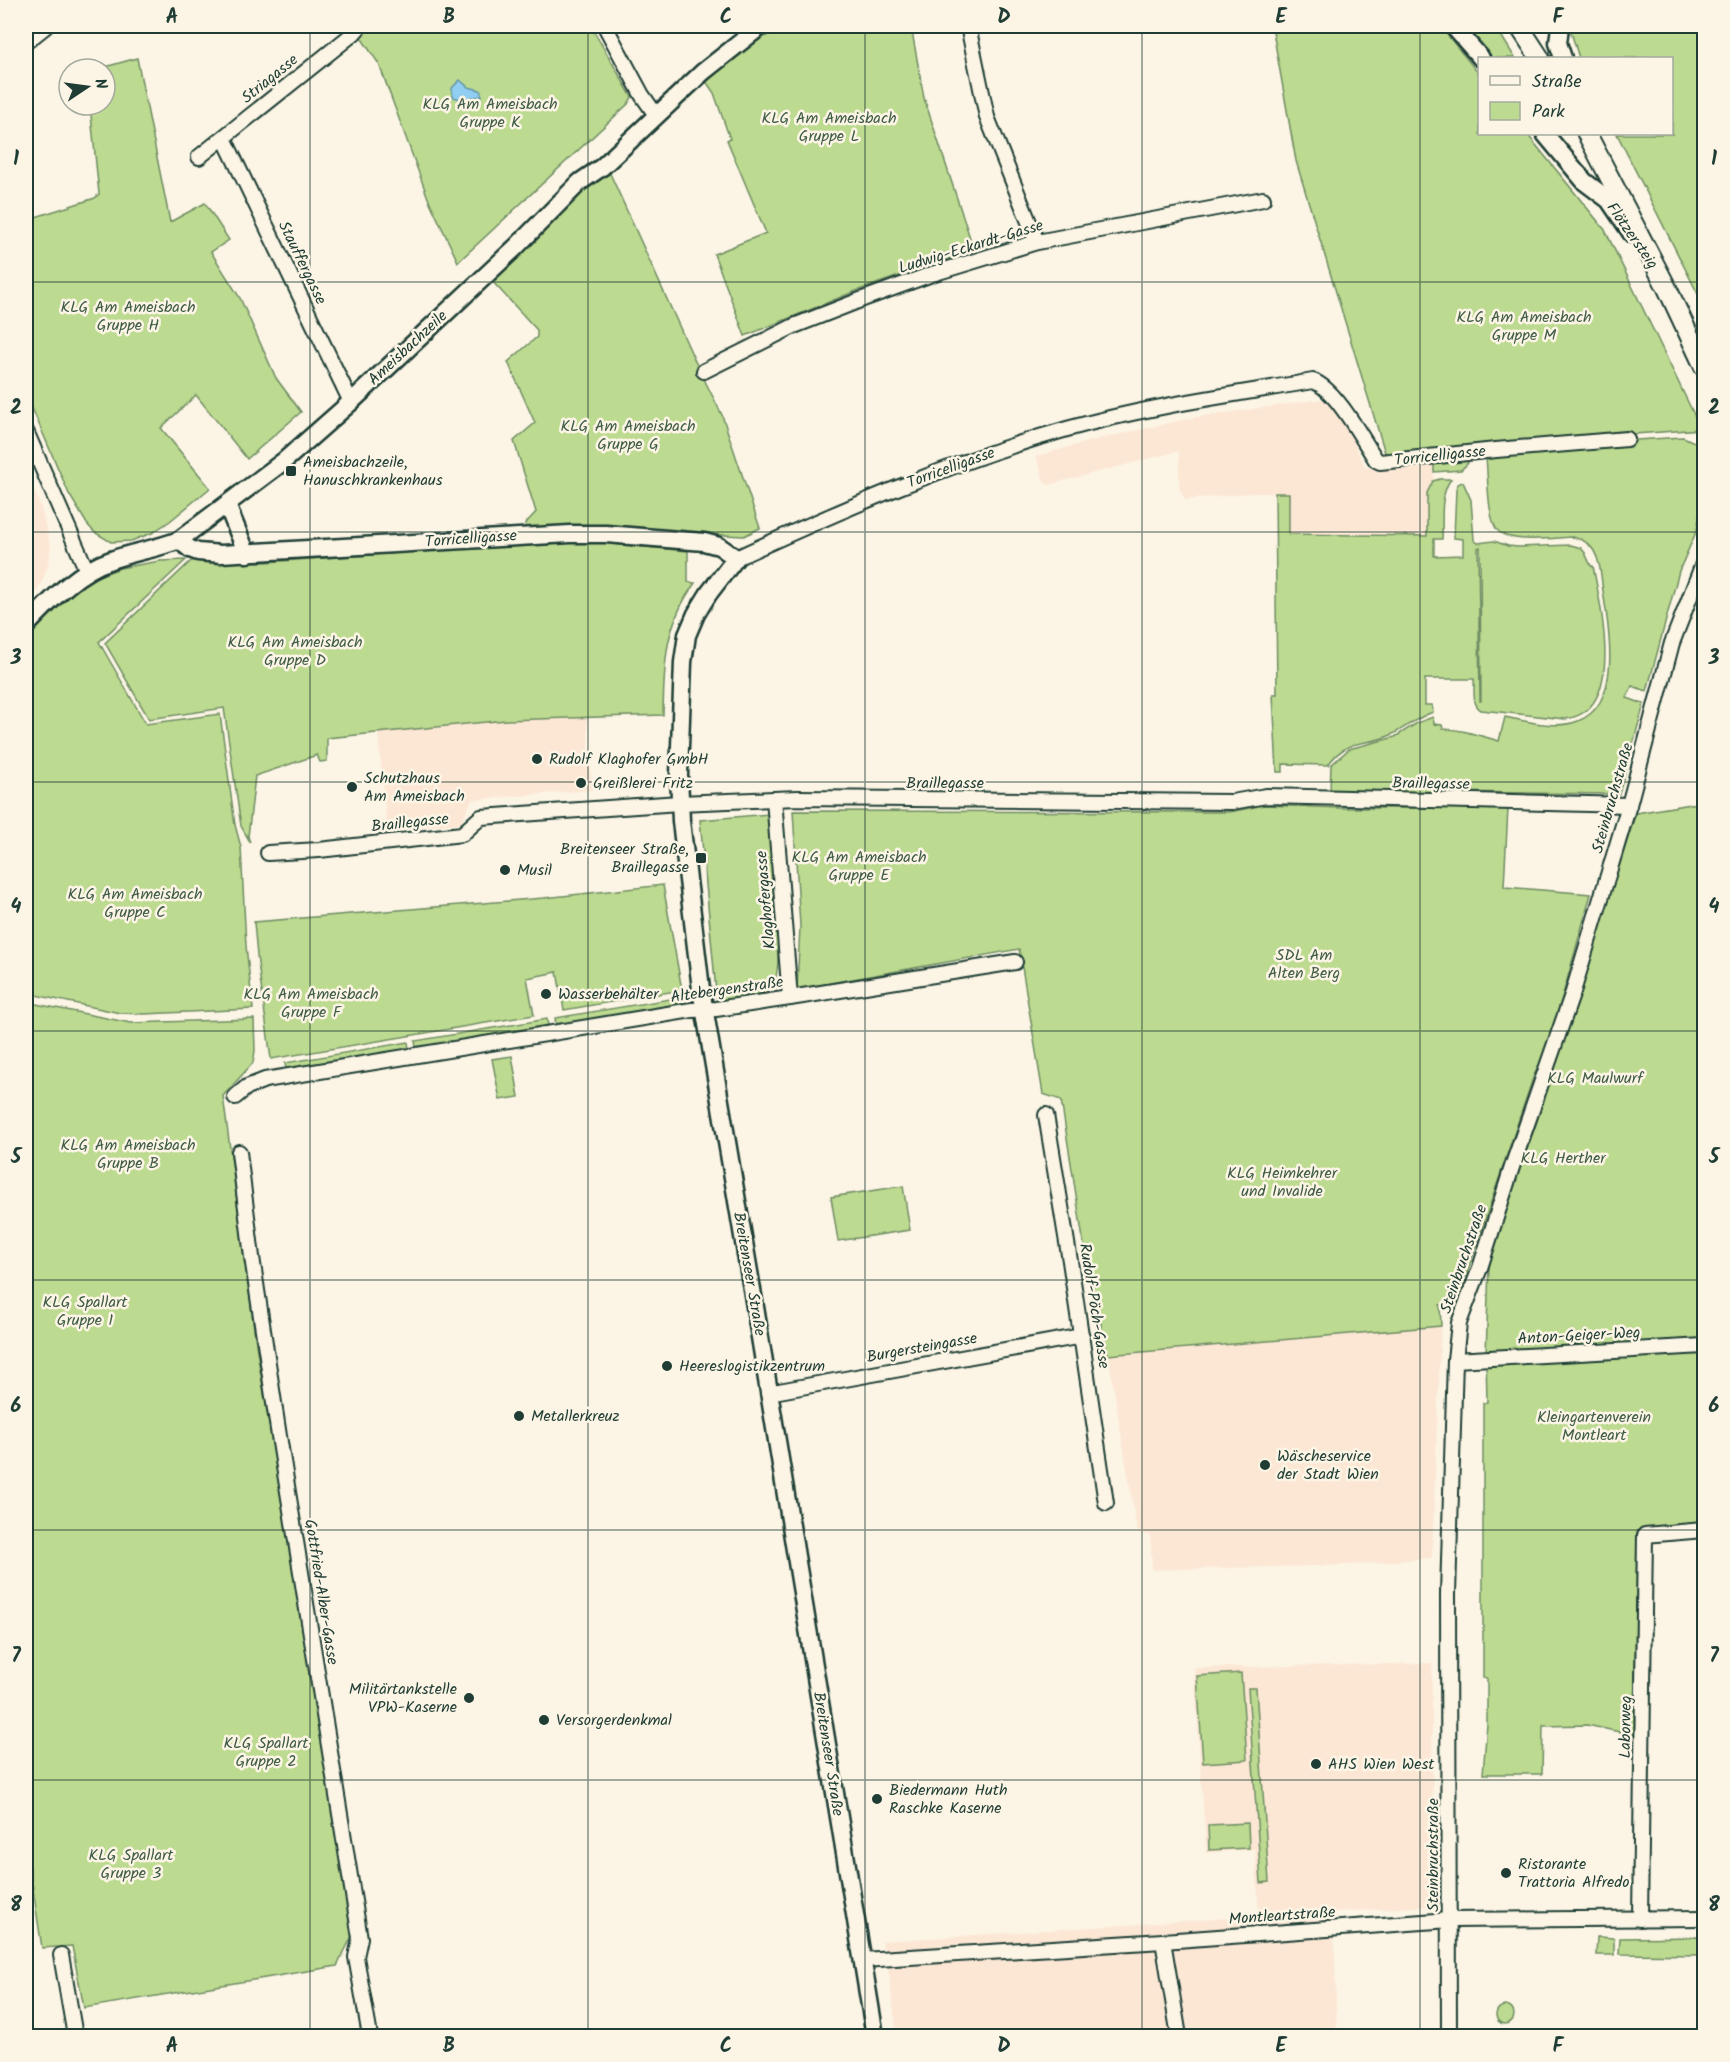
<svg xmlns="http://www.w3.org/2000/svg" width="1730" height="2062" viewBox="0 0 1730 2062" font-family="Kalam,sans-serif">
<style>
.built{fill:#fce7d5}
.green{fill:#bdda91;stroke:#6e8c62;stroke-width:1.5;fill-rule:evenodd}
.water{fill:#91cef2;stroke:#6394a6;stroke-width:1.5}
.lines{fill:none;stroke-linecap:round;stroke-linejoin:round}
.minor-casing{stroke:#1f3d34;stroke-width:18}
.tertiary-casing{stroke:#1f3d34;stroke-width:21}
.secondary-casing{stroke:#1f3d34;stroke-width:22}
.minor{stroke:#fcf5e5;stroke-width:14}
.tertiary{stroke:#fcf5e5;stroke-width:16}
.secondary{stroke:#fcf5e5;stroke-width:18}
.grid{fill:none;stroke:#1f3d34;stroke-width:1.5;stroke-opacity:0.55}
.poi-dot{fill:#1f3d34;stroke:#fcf5e5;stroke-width:2}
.labels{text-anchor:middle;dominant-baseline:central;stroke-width:5;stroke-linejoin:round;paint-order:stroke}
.street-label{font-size:16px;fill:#1f3d34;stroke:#fcf5e5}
.park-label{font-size:16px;fill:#3f5c47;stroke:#fcf5e5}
.poi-label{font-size:16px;fill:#1f3d34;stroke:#fcf5e5;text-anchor:start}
.neatline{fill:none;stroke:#1f3d34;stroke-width:2}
.grid-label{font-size:20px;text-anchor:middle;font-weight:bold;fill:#1f3d34}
</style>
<rect width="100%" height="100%" fill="#fcf5e5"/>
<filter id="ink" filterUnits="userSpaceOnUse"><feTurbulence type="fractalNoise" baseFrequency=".0167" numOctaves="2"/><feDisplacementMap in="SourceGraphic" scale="12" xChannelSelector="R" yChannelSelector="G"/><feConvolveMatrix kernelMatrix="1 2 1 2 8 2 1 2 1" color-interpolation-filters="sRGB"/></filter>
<g filter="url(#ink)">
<g class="built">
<path d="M1322,399l7,1 10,10 26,57 23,2 46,-7v17l-7,14v43l-138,-2 -1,-41h-37l-66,7 -6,-13v-36l-131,34 -4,-4 -8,-25 62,-17 98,-22z"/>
<path d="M26,470l14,34 11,43 -3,19 -7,18 -8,16 -7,9z"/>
<path d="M587,717l5,73 -120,10 -11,23 -74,8 -9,-98 128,-13z"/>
<path d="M1441,1326l-9,232 -78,7 -202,5 -2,-35h-6l-7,-5 -29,-175z"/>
<path d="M1432,1663l1,243 -99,6 3,124h-440l-8,-62 -7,-33 377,-25 -4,-67 -49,4 -12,-185z"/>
</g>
<g class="green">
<path d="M370,26h221l41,71 -4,7 -170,158 -30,-64 -49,-134 -19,-28z"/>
<path d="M783,26h128l13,72 50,152 -118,41 -111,45 -31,-82 52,-21 -39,-93 3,-1 -16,-46 -9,-13 29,-25z"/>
<path d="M1272,26h168l39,48 1,60h47l78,96 96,199 -254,19 -61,8 -90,-295z"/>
<path d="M1464,26h24l3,4 5,-3 19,31h-25z"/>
<path d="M1572,26h132v280l-87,-172h55v-76h-93l-8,-26z"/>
<path d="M137,58l33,164 35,-19 24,37 -18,12 29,46 36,80 25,34 -54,47 -51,-64 -35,33 49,60 -40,33 -18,12 -21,8 -20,1 -17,-10 -7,-8 -18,-30 -43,-100v-174l69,-22 4,-4 -9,-89h15v-36h-7z"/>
<path d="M608,169l87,192 27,54 38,113 -16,8 -179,-9 -39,3 -1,-6 11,-12 -22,-71 21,-18 -27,-61 29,-25v-7l-46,-50z"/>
<path d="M1683,437l14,6 5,6 2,13v28l-7,40 -18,41 -32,120 -15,-5 -5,12 17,6 -25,90 -289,-3 1,-26 18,-16 46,-12 22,-14 16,-6 1,7 8,1 1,4c20,0 37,7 56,12l6,-24c22,4 51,13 73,4 45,-17 31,-93 25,-130 -2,-13 -2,-28 -9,-40 -6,-9 -12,-12 -22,-14 -19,1 -60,7 -74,-6 -11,-11 -10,-57 -12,-73l135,-17z"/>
<path d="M1466,459l2,4 -7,7 -27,2v-10z"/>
<path d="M1440,479h11c-12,16 -8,40 -9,60h-8v17l29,-1v-16l-9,-1v-1l2,-47 1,-6 6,-2 8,18 3,40 4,3 16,-2 14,5 10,1 53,-2 10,3 4,5 6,13h2c7,38 34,146 -28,153l-84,-9c-10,-6 -6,-21 -7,-31h-49v26h7l1,7c-16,5 -27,16 -42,23 -26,12 -44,2 -63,30l-45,-1v8h-6l-4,-78h4l-2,-201h14v41l138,2v-43l6,-12zM1480,547l1,154h-1l-2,-153z"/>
<path d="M591,542l97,9v31l7,1c-31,42 -31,83 -32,132l-157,5 -179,18v23l-7,1 -3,-7 -62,21 -7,61 2,5 -9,-16 -17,-118 -75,11 -44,-76 86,-82 8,-1 67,2 265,-18z"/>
<path d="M186,560l-87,82 47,82 74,-10 15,111 6,22 5,99 7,63 -109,5 -24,-1 -94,-20v-353l57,-58 37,-14 40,-7z"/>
<path d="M1704,802v720l-60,6 -7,6 -3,201 -47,-10 -44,1 -1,48h-59l4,-50v-45l-4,-1v-275l4,-1 -1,-47 3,-89 18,-64 28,-75 101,-314z"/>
<path d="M1264,805l77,3h167l-4,79 87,7 -44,158 -13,23 -77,228 -17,2 1,21 -333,29 -22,-97 -25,-158 -18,-6 -24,-145 -222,40 3,-63 -7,-115 437,1z"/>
<path d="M769,814c2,29 17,153 4,171 -9,13 -41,14 -56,17l-17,-182z"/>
<path d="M663,885l19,105 -118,20 -7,-38 -30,6 7,37 -263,44 -14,-103 -3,-34 290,-24z"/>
<path d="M682,997l1,6 -127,22 -1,-7z"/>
<path d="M26,1002l105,21 123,-4 1,32 -2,12 -30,33 34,255 96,583 -16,32 -253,42 -12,-62 -30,2 -16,-105z"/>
<path d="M547,1019l1,7 -132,21 -1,-6z"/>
<path d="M408,1042l1,7 -123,20 -1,-6z"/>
<path d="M512,1056l7,41 -19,3 -8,-41z"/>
<path d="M903,1186l7,44 -72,11 -7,-44z"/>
<path d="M1241,1673l6,87 -44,3 -6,-87z"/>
<path d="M1248,1688h8l13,194 -8,1z"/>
<path d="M1248,1823l1,25 -40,2 -1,-25z"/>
<path d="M1597,1937l17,1v17h-18z"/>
<path d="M1704,1937v18l-85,-1 1,-16z"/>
<circle cx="1505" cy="2015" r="9"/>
</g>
<path class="water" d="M460,80l8,7 12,3 2,6 -21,3 -8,-2 -1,-9z"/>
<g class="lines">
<defs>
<g id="minor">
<path d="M605,26l37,69 14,20"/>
<path d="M968,26l19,91 50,125"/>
<path d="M26,42l20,-16"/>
<path d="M224,138l127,264"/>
<path d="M199,157l155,-124 6,-7"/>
<path d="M704,371l90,-45 69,-27 69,-25 105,-32 226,-43"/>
<path d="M26,431l61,140"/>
<path d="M736,558c108,-49 217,-97 331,-129 81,-23 164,-34 246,-48 23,8 50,59 63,79l4,2 116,-12 131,-11"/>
<path d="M774,799l16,199"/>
<path d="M268,853l51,-3 143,-16 19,-17 198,-14 119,-5 434,4 34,-6 363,9"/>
<path d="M235,1097l12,-10 18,-7 427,-70 24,-1 74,-11 225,-36"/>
<path d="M1046,1115l24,146 36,242"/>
<path d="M239,1152l13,105 27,179 81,502 -4,19 14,79"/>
<path d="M1455,1360l249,-14"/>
<path d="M768,1393l314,-57"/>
<path d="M1640,1919l5,-384 59,-5"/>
<path d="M1163,1941l16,95"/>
<path d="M61,1955l14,81"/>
<path d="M863,1960l300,-19 287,-21 254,-2"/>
<path d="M1449,2036l-1,-442 7,-234 4,-37 21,-55 32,-101 61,-175 56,-187 43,-162 32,-82"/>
</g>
<g id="tertiary">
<path d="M1453,26l28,32"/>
<path d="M1560,26l-2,17 5,15"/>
<path d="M1545,134l40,48 24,18 23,34"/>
<path d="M227,505l20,49"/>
<path d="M179,540l11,9 8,3 23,2 349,-20h36l98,8 15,4 17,12 -27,35 -13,21 -9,21 -4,27 -4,113 2,46 20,168 54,318 120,729"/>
<path d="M26,626c25,-26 50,-54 85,-66 22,-8 46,-11 68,-20l105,-79 67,-59 164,-154 65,-66 22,-15 101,-95 58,-46"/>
</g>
<g id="secondary">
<path d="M1519,26l21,32"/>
<path d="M1587,134l80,154 37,79"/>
</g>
</defs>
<use href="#minor" class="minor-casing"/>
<use href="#tertiary" class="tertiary-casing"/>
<use href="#secondary" class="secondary-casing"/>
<use href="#minor" class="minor"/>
<use href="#tertiary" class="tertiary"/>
<use href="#secondary" class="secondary"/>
</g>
</g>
<path class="grid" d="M310,26v2010M588,26v2010M865,26v2010M1142,26v2010M1420,26v2010M26,282h1678M26,532h1678M26,782h1678M26,1031h1678M26,1280h1678M26,1530h1678M26,1780h1678"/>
<g class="poi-dot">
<rect x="285" y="465" width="12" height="12" rx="3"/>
<circle cx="537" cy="759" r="6"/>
<circle cx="581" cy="783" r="6"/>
<circle cx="352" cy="787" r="6"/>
<rect x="695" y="852" width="12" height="12" rx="3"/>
<circle cx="505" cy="870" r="6"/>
<circle cx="546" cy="994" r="6"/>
<circle cx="667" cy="1366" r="6"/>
<circle cx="519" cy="1416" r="6"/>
<circle cx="1265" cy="1465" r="6"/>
<circle cx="469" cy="1698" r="6"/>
<circle cx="544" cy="1720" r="6"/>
<circle cx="1316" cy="1764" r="6"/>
<circle cx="877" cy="1799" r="6"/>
<circle cx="1506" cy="1873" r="6"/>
</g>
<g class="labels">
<g class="street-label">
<text transform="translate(270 79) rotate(-39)">Striagasse</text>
<text transform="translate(1632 236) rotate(55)">Flötzersteig</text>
<text transform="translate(971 247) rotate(-17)">Ludwig-Eckardt-Gasse</text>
<text transform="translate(302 263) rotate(64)">Stauffergasse</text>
<text transform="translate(408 348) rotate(-43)">Ameisbachzeile</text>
<text transform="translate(1440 456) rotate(-6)">Torricelligasse</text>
<text transform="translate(951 468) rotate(-20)">Torricelligasse</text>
<text transform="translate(471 539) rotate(-4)">Torricelligasse</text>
<text x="945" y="783">Braillegasse</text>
<text transform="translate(1431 784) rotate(1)">Braillegasse</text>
<text transform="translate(1613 798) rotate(-74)">Steinbruchstraße</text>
<text transform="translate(410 823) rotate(-6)">Braillegasse</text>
<text transform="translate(766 900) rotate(-95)">Klaghofergasse</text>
<text transform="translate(727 990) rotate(-8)">Altebergenstraße</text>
<text transform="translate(1464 1259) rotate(-71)">Steinbruchstraße</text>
<text transform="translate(749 1274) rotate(80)">Breitenseer Straße</text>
<text transform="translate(1094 1306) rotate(81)">Rudolf-Pöch-Gasse</text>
<text transform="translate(1579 1336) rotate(-3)">Anton-Geiger-Weg</text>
<text transform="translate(922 1348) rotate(-10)">Burgersteingasse</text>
<text transform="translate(321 1592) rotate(81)">Gottfried-Alber-Gasse</text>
<text transform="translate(1626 1727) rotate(-89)">Laborweg</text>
<text transform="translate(828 1754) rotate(81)">Breitenseer Straße</text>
<text transform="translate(1433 1855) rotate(-90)">Steinbruchstraße</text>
<text transform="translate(1282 1916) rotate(-4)">Montleartstraße</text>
</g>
<g class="park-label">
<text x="490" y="104">KLG Am Ameisbach<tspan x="490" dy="18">Gruppe K</tspan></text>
<text x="829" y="118">KLG Am Ameisbach<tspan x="829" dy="18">Gruppe L</tspan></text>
<text x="128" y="307">KLG Am Ameisbach<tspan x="128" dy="18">Gruppe H</tspan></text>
<text x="1524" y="317">KLG Am Ameisbach<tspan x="1524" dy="18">Gruppe M</tspan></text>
<text x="628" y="426">KLG Am Ameisbach<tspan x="628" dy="18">Gruppe G</tspan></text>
<text x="295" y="642">KLG Am Ameisbach<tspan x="295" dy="18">Gruppe D</tspan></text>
<text x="859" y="857">KLG Am Ameisbach<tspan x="859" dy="18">Gruppe E</tspan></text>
<text x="135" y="894">KLG Am Ameisbach<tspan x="135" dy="18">Gruppe C</tspan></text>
<text x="1304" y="955">SDL Am<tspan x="1304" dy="18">Alten Berg</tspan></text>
<text x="311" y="994">KLG Am Ameisbach<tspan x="311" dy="18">Gruppe F</tspan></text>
<text x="1595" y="1078">KLG Maulwurf</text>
<text x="128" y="1145">KLG Am Ameisbach<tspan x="128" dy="18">Gruppe B</tspan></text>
<text x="1563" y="1158">KLG Herther</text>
<text x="1282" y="1173">KLG Heimkehrer<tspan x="1282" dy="18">und Invalide</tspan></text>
<text x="85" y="1302">KLG Spallart<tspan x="85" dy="18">Gruppe 1</tspan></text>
<text x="1594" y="1417">Kleingartenverein<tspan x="1594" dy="18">Montleart</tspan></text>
<text x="266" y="1743">KLG Spallart<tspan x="266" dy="18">Gruppe 2</tspan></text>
<text x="131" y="1855">KLG Spallart<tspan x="131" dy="18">Gruppe 3</tspan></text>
</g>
<g class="poi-label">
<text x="303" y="462">Ameisbachzeile,<tspan x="303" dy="18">Hanuschkrankenhaus</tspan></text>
<text x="549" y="759">Rudolf Klaghofer GmbH</text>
<text x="364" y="778">Schutzhaus<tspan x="364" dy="18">Am Ameisbach</tspan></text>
<text x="593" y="783">Greißlerei Fritz</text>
<text x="689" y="849" text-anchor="end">Breitenseer Straße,<tspan x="689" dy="18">Braillegasse</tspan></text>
<text x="517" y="870">Musil</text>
<text x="558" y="994">Wasserbehälter</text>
<text x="679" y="1366">Heereslogistikzentrum</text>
<text x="531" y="1416">Metallerkreuz</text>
<text x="1277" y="1456">Wäscheservice<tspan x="1277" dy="18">der Stadt Wien</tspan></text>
<text x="457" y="1689" text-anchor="end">Militärtankstelle<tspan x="457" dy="18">VPW-Kaserne</tspan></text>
<text x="556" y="1720">Versorgerdenkmal</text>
<text x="1328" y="1764">AHS Wien West</text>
<text x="889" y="1790">Biedermann Huth<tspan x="889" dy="18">Raschke Kaserne</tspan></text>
<text x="1518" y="1864">Ristorante<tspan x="1518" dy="18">Trattoria Alfredo</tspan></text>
</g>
</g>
<rect width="1730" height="2062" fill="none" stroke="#fcf5e5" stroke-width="66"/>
<rect x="1478" y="57" width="195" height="78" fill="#fcf5e5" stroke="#a4ab9e" stroke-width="1.5"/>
<rect x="1490" y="76" width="30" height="9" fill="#fcf5e5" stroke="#a4ab9e" stroke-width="1.5"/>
<text x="1532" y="87" font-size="18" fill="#1f3d34">Straße</text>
<rect x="1490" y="102" width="30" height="18" fill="#bdda91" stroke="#a4ab9e" stroke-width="1.5"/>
<text x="1532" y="117" font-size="18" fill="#1f3d34">Park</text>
<g transform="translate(87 87) rotate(77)"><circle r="28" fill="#fcf5e5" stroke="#a4ab9e" stroke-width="1.5"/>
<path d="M0-4.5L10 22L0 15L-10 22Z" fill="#1f3d34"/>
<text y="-9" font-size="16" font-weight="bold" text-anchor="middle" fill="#1f3d34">N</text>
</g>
<rect x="33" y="33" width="1664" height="1996" class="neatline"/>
<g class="grid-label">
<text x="172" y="23">A</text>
<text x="449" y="23">B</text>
<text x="726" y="23">C</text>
<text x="1004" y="23">D</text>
<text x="1281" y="23">E</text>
<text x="1558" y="23">F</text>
<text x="16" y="165">1</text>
<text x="1714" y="165">1</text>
<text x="16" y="414">2</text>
<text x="1714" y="414">2</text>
<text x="16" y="664">3</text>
<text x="1714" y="664">3</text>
<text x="16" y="913">4</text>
<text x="1714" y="913">4</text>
<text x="16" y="1163">5</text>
<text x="1714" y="1163">5</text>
<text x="16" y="1412">6</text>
<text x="1714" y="1412">6</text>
<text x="16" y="1662">7</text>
<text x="1714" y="1662">7</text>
<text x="16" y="1911">8</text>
<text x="1714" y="1911">8</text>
<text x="172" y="2052">A</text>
<text x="449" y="2052">B</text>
<text x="726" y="2052">C</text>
<text x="1004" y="2052">D</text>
<text x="1281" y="2052">E</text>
<text x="1558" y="2052">F</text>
</g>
</svg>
